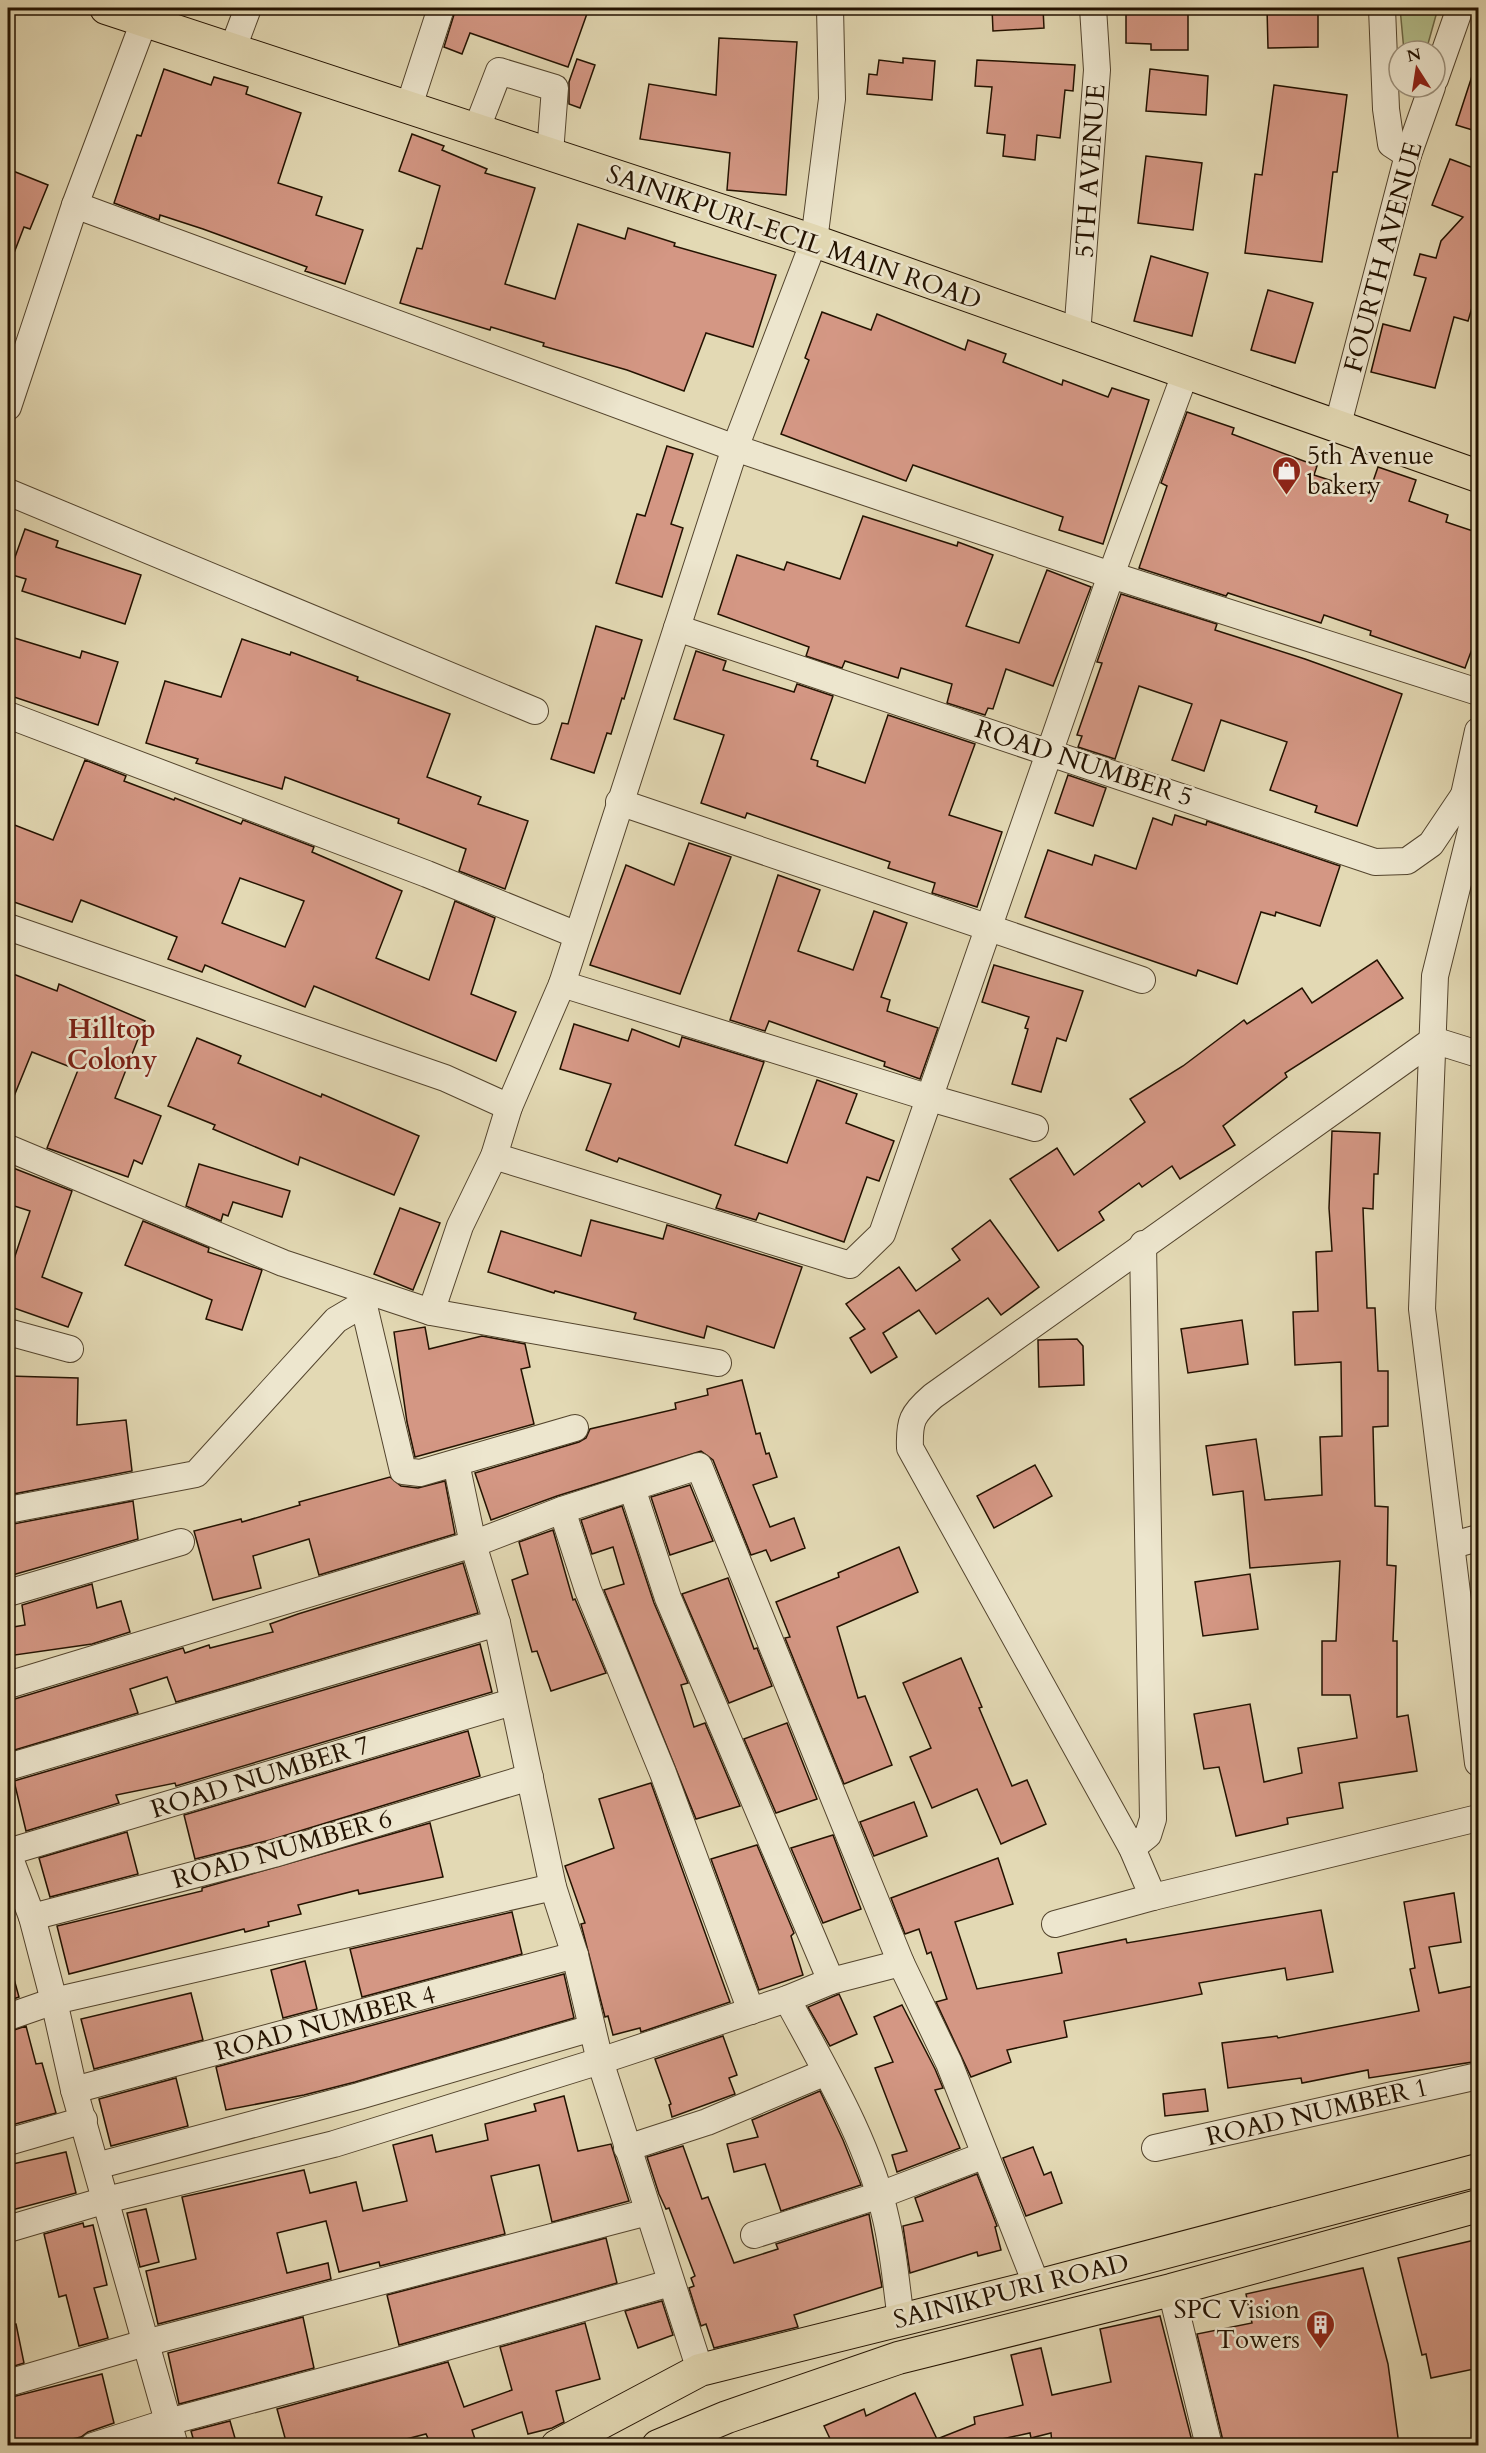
<svg xmlns="http://www.w3.org/2000/svg" width="1486" height="2453" viewBox="0 0 1486 2453" font-family="Cardo,serif">
<style>
.green{fill:#b4bf8c;stroke:#6c6846;stroke-width:1.5}
.building{fill:#d49784;stroke:#231200;stroke-width:1.5;fill-rule:evenodd}
.lines{fill:none;stroke-linecap:round;stroke-linejoin:round}
.minor-casing{stroke:#53442d;stroke-width:28}
.major-casing{stroke:#231200;stroke-width:34}
.minor{stroke:#ede6ce;stroke-width:26}
.major{stroke:#e3d9b4;stroke-width:32}
.labels{text-anchor:middle;dominant-baseline:central;stroke-width:5;stroke-linejoin:round;paint-order:stroke}
.street-label{font-size:26px;fill:#231200;stroke:#ede6ce}
.poi-label{font-size:26px;fill:#231200;stroke:#ede6ce;text-anchor:start}
.neighbourhood-label{font-size:27px;font-weight:bold;fill:#7a1f14;stroke:#ede6ce}
</style>
<rect width="100%" height="100%" fill="#e3d9b4"/>
<filter id="stains"><feTurbulence type="fractalNoise" baseFrequency=".00333" numOctaves="4"/><feColorMatrix values="0 0 0 0 .2 0 0 0 0 .09 0 0 0 0 .02 0 0 0 .5 -.17"/></filter>
<radialGradient id="worn" r=".72"><stop offset=".6" stop-color="#630" stop-opacity="0"/><stop offset="1" stop-color="#630" stop-opacity=".3"/></radialGradient>
<path class="green" d="M1400,8h38l-12,43h-22z"/>
<g class="building">
<path d="M456,8h133l-21,59 -98,-34 -8,21 -18,-7z"/>
<path d="M992,8h51l1,20 -51,3z"/>
<path d="M1126,8h62v42h-37v-6l-25,-1z"/>
<path d="M1267,8h51v39l-50,1z"/>
<path d="M719,38l78,4 -11,153 -59,-5 3,-37 -90,-14 9,-55 67,11z"/>
<path d="M903,58l32,3 -3,39 -65,-6 2,-20 8,1 2,-15 24,3z"/>
<path d="M577,59l18,6 -15,43 -11,-4v-22z"/>
<path d="M977,60l98,5 -2,26 -8,-1 -5,48 -23,-3 -2,25 -32,-4 2,-21 -18,-2 5,-46 -17,-1z"/>
<path d="M1475,67l4,1v64l-23,-7z"/>
<path d="M164,69l47,16 3,-8 34,10 -2,7 55,19 -23,70 44,14 -6,18 47,15 -18,54 -40,-13 2,-4 -104,-38 -43,-14 -1,5 -45,-17 23,-68 4,1z"/>
<path d="M1150,69l58,7 -2,39 -60,-4z"/>
<path d="M1274,85l73,10 -10,77h-4l-11,90 -77,-9 10,-79 7,1z"/>
<path d="M412,134l32,12 -2,4 45,19 -2,4 50,15 -30,96 50,15 23,-75 47,15 3,-11 47,15 -1,3 102,29 -23,72 -47,-14 -22,58 -57,-21 -84,-24 1,-3 -53,-16 -1,3 -90,-27 17,-55 5,1 18,-63 -41,-15z"/>
<path d="M1146,156l56,7 -9,67 -55,-7z"/>
<path d="M1450,159l29,11v114l-11,37 -14,-4 -19,71 -64,-16 12,-48 27,7 16,-53 -12,-3 6,-21 16,4 5,-17 22,-24 -31,-12z"/>
<path d="M8,169l40,16 -18,44 -6,-2 -15,39z"/>
<path d="M1151,256l57,17 -16,63 -58,-15z"/>
<path d="M1268,290l45,13 -18,60 -44,-13z"/>
<path d="M822,312l49,18 6,-16 88,36 3,-10 38,14 -3,8 59,23 1,-5 45,17 4,-9 37,12 -46,144 -44,-14 4,-13 -150,-52 -7,16 -125,-47 28,-74 -4,-2z"/>
<path d="M1187,412l47,16 -2,6 85,32 -3,9 55,18 9,-26 38,13 -7,21 39,14 -2,7 33,11v97l-14,38 -95,-33 1,-4 -47,-16 -3,8 -93,-30 -2,3 -87,-28 28,-82 -6,-3z"/>
<path d="M667,446l26,8 -22,70 12,4 -21,69 -46,-14 21,-69 8,2z"/>
<path d="M863,516l94,30 1,-4 35,13 -27,71 53,17 28,-73 44,17 -38,99 -47,-17 -13,40 -5,-1 -3,7 -38,-12 5,-19 -51,-16 -3,10 -53,-17 -3,7 -36,-12 3,-9 -91,-33 19,-59 47,15 3,-8 53,17z"/>
<path d="M25,529l33,12 -2,6 85,28 -16,49 -103,-33 4,-12 -17,-5z"/>
<path d="M1121,594l96,30 -2,6 90,29 97,35 -45,132 -42,-14 2,-6 -47,-16 17,-48 -66,-22 -17,51 -32,-11 20,-56 -53,-18 -24,73 -37,-12 4,-11 -5,-1 25,-72 -5,-1z"/>
<path d="M596,626l46,14 -18,59 -2,-1 -11,36 -4,-1 -13,40 -43,-14 11,-36 6,1z"/>
<path d="M8,636l72,22 2,-7 36,11 -20,63 -90,-30z"/>
<path d="M242,639l48,16 1,-3 67,25 -1,3 93,34 -23,63 54,20 -3,7 50,17 -23,68 -46,-18 7,-22 -68,-26 1,-4 -114,-42 -3,12 -86,-26 2,-4 -52,-16 19,-62 56,16z"/>
<path d="M696,651l30,10 -3,9 71,22 3,-8 36,12 -22,63 7,2 -1,5 48,17 23,-68 87,29 -26,71 53,17 -25,75 -45,-14 3,-10 -47,-15 2,-6 -143,-49 -2,5 -44,-15 23,-68 -50,-16z"/>
<path d="M85,760l41,16 -2,5 50,19 1,-2 66,26 2,-4 71,27 -2,5 90,39 -26,67 53,22 26,-79 40,17 -24,76 45,18 -20,49 -182,-75 -9,21 -100,-42 -3,7 -34,-13 9,-22 -96,-37 -9,22 -64,-22v-63l4,-13 41,16zM240,878l64,23 -19,46 -63,-24z"/>
<path d="M1068,775l38,13 -13,38 -38,-13z"/>
<path d="M1175,815l31,10 1,-4 133,45 -20,60 -44,-14 -1,4 -14,-4 -24,72 -39,-14 -2,6 -171,-59 23,-67 44,15 3,-10 41,14 17,-51 19,7z"/>
<path d="M689,843l42,14 -51,137 -90,-29 36,-100 48,20z"/>
<path d="M778,875l42,15 -22,61 55,19 21,-59 33,12 -26,74 9,3 -3,11 51,17 -18,51 -36,-13 1,-4 -116,-41 -4,10 -35,-11z"/>
<path d="M1377,960l26,38 -118,75 2,4 -64,49 12,19 -55,34 -8,-13 -30,21 -3,-4 -40,29 5,8 -46,31 -48,-72 47,-31 17,27 71,-53 -15,-23 53,-33 61,-46 3,4 55,-36 10,15z"/>
<path d="M994,965l89,26 -17,50 -9,-3 -16,54 -29,-8 16,-55 -3,-1 4,-11 -47,-15z"/>
<path d="M8,972l49,19 2,-7 86,37 -30,77 46,18 -19,48 -8,-4 -6,17 -81,-29 31,-78 -46,-18 -24,59z"/>
<path d="M574,1024l54,17 4,-12 47,18 3,-10 82,25 -29,83 52,18 30,-83 40,14 -11,29 48,18 -15,40 -12,-4 -23,65 -85,-29 -3,7 -40,-12 5,-13 -102,-37 -2,4 -31,-12 25,-66 -51,-15z"/>
<path d="M197,1038l44,18 -3,7 83,34 1,-3 97,42 -25,59 -94,-38 -2,8 -85,-36 2,-4 -47,-19z"/>
<path d="M1332,1131l48,2 -2,41h-4l-1,35 -10,-1 4,100h8l3,63h10v55l-15,1 2,79 13,1 -1,58 9,1 -3,75h4v76l11,-2 9,56 -78,12 4,25 -56,10 1,6 -52,12 -17,-69 -15,2 -10,-55 56,-10 14,78 38,-9 -4,-25 59,-10 -7,-43h-28v-54h14l4,-80 -90,7 -7,-77 -30,4 -7,-49 50,-7 9,61 57,-5 -2,-58 22,-1 -1,-74 -46,3 -2,-53 25,-1 -2,-59 16,-1 -3,-43z"/>
<path d="M199,1164l91,27 -8,26 -49,-15 -5,14 -5,-2 -2,7 -35,-15z"/>
<path d="M8,1166l64,25 -30,86 40,16 -14,34 -60,-21v-29l22,-66 -22,-7z"/>
<path d="M400,1208l40,15 -27,67 -39,-16z"/>
<path d="M591,1220l72,19 4,-14 135,42 -28,81 -67,-22 -3,12 -70,-19 2,-6 -81,-22 -1,2 -66,-21 13,-41 80,25z"/>
<path d="M990,1220l49,67 -38,28 -13,-17 -52,36 -17,-24 -36,23 14,24 -26,16 -21,-35 15,-9 -19,-25 53,-37 17,24 44,-31 -8,-11z"/>
<path d="M143,1221l66,27 -1,4 54,18 -20,60 -36,-11 6,-19 -87,-35z"/>
<path d="M1242,1320l6,44 -60,9 -7,-44z"/>
<path d="M425,1327l4,22 53,-13 43,8 5,23 -9,2 13,55 -119,33 -8,-35 -13,-90z"/>
<path d="M1077,1339l6,7 1,39 -45,2 -1,-47z"/>
<path d="M8,1376l70,2 -1,47 49,-5 6,51 -124,24z"/>
<path d="M742,1380l14,54 4,-1 6,21 3,-1 8,24 -24,8 17,42 24,-9 11,30 -34,13 -5,-11 -15,5 -38,-95 -12,-9 -144,45 -66,24 -16,-47 104,-31 7,-4 4,-9 86,-20 -1,-6 33,-8 -1,-6z"/>
<path d="M1035,1465l17,31 -58,32 -17,-32z"/>
<path d="M390,1477l11,9 17,2 27,-7 10,53 -136,41 -10,-36 -56,17 8,32 -48,12 -19,-69 47,-12 1,3 58,-17 -1,-3z"/>
<path d="M690,1485l23,56 -43,14 -19,-58z"/>
<path d="M133,1501l5,38 -129,37 -1,-51z"/>
<path d="M622,1506l32,97 34,80 -7,2 13,42 11,-4 35,83 -44,13 -92,-229 20,-6 -11,-37 -21,7 -11,-34z"/>
<path d="M553,1530l20,70 2,-1 31,74 -55,18 -14,-40 -5,1 -20,-72 16,-6 -9,-32z"/>
<path d="M899,1547l19,45 -81,35 21,71 7,-2 27,69 -48,19 -59,-146 5,-1 -14,-35 63,-25 -1,-4z"/>
<path d="M463,1563l15,50 -302,89 -9,-25 -37,12 8,24 -130,39v-51l175,-53 2,5 24,-8 1,3 63,-16 -3,-8 28,-10z"/>
<path d="M1250,1574l8,55 -55,7 -8,-54z"/>
<path d="M728,1578l26,71 3,-1 15,38 -43,17 -47,-109z"/>
<path d="M92,1584l5,24 24,-7 9,31 -38,12 -84,12v-28l17,-3 -3,-20z"/>
<path d="M480,1644l12,48 -316,94 -1,-3 -59,12 3,8 -93,28 -12,-50z"/>
<path d="M961,1658l21,49 -3,1 33,78 15,-6 19,44 -45,20 -24,-55 -45,19 -22,-51 21,-9 -28,-65z"/>
<path d="M787,1723l30,76 -41,14 -32,-74z"/>
<path d="M468,1731l12,45 -210,64 -75,19 -11,-44z"/>
<path d="M651,1783l79,219 -89,30 -1,-4 -27,7 -5,-19 -3,1 -24,-93 4,-1 -20,-57 49,-18 -15,-49z"/>
<path d="M914,1802l13,34 -53,20 -14,-34z"/>
<path d="M430,1823l13,54 -84,17 -1,-4 -60,15 3,9 -33,8 1,4 -24,6 -1,-3 -175,45 -12,-48 145,-35v-3z"/>
<path d="M127,1832l11,42 -88,23 -11,-39z"/>
<path d="M833,1835l28,74 -38,14 -32,-75z"/>
<path d="M757,1845l37,88 -3,3 12,39 -44,15 -48,-131z"/>
<path d="M998,1858l15,46 -58,18 22,67 85,-16 -4,-20 68,-14 1,4 194,-33 12,62 -46,8 -2,-12 -86,15 3,11 -138,27 3,16 -60,13 4,12 -40,15 -35,-75 11,-3 -16,-47 -4,2 -8,-25 -14,5 -14,-36z"/>
<path d="M1454,1893l7,49 -32,5 10,46 40,-8v76l-110,17 -1,-8 -66,13 -1,-5 -73,10 -6,-45 55,-7 1,2 141,-27 -9,-42 5,-1 -11,-66z"/>
<path d="M512,1912l10,42 -160,43 -12,-48z"/>
<path d="M305,1961l12,48 -34,9 -12,-48z"/>
<path d="M564,1974l10,44 -219,64 -51,13 -78,15 -10,-43z"/>
<path d="M14,1979l5,18 -11,4v-21z"/>
<path d="M191,1993l12,47 -109,29 -13,-50z"/>
<path d="M839,1994l18,40 -27,12 -22,-39z"/>
<path d="M902,2005l33,64 8,19 -8,2 25,58 -63,24 -5,-17 15,-4 -32,-83 18,-6 -19,-45z"/>
<path d="M26,2026l10,38 6,-1 14,50 -48,13v-94z"/>
<path d="M723,2036l14,39 -8,3 6,16 -63,23 -3,-12 2,-1 -16,-45z"/>
<path d="M176,2078l12,48 -77,20 -12,-47z"/>
<path d="M1205,2089l3,22 -43,5 -2,-22z"/>
<path d="M820,2091l23,49 18,45 -80,26 -16,-47 -31,8 -7,-28 31,-7 -6,-17z"/>
<path d="M564,2096l14,55 33,-7 18,57 -77,21 -13,-57 -48,11 14,58 -125,32 -1,-4 -40,10 -13,-51 -49,12 10,40 41,-10 3,16 -173,45 -12,-53 50,-12 -14,-62 122,-27 6,23 46,-11 7,29 44,-10 -14,-56 39,-10 4,17 52,-12 -3,-16 51,-13 -2,-7z"/>
<path d="M683,2146l19,53 6,-2 26,66 44,-14 -2,-5 93,-30 13,73 -88,28 4,12 -84,21 -8,-24 -5,2 -12,-38 5,-2 -3,-8 4,-2 -26,-68 -3,1 -7,-15 -12,-37z"/>
<path d="M1033,2147l11,28 7,-3 11,31 -36,13 -23,-58z"/>
<path d="M66,2152l10,41 -68,18v-46z"/>
<path d="M977,2174l20,52 -2,1 6,23 -23,6 -1,-4 -67,21 -7,-47 20,-5 -8,-23z"/>
<path d="M146,2209l13,53 -19,5 -13,-54z"/>
<path d="M83,2223l1,4 9,-2 14,60 -13,3 14,50 -29,8 -13,-51 -7,2 -15,-63z"/>
<path d="M606,2238l11,45 -218,62 -12,-50z"/>
<path d="M1479,2239v129l-48,10 -5,-24 -4,1 -24,-97z"/>
<path d="M1363,2268l25,96 11,81h-175l-27,-111 55,-11 -6,-29z"/>
<path d="M662,2301l11,34 -35,13 -13,-37z"/>
<path d="M1160,2316l33,129h-141l-1,-12 -20,5 -1,-5 -56,12h-141l-9,-19 40,-17 2,7 49,-23 22,46 38,-15 -1,-7 49,-12 -12,-50 30,-7 11,47 59,-13 -11,-53z"/>
<path d="M303,2317l11,51 -135,36 -11,-51z"/>
<path d="M585,2323l15,56 -44,12 8,31 -12,6 -24,6 -6,-22 -50,18 5,15h-46l-5,-11 -43,11h-96l-10,-36 171,-47 16,45 48,-17 -12,-43z"/>
<path d="M16,2324l8,39 -16,5v-43z"/>
<path d="M102,2374l12,49 -26,9 -7,5 -35,8h-36l-2,-47z"/>
<path d="M230,2421l7,24h-42l-4,-14z"/>
</g>
<g class="lines">
<defs>
<g id="minor">
<path d="M1382,8l4,101 5,35 17,11"/>
<path d="M233,48l15,-40"/>
<path d="M1435,79l25,-71"/>
<path d="M409,106l32,-98"/>
<path d="M477,128l22,-57 56,17 -5,65"/>
<path d="M75,205l660,243 376,127 367,117"/>
<path d="M1077,335l20,-265 -4,-62"/>
<path d="M8,407l67,-202 74,-197"/>
<path d="M1337,428l71,-273 24,-68"/>
<path d="M8,492l527,219"/>
<path d="M677,628l698,234 32,-1 24,-17 33,-49"/>
<path d="M8,715l419,159 150,61"/>
<path d="M1478,731l-14,64 10,24 -39,157 -13,333 56,454"/>
<path d="M619,802l523,178"/>
<path d="M8,927l437,151 64,29"/>
<path d="M562,984l368,114 105,30"/>
<path d="M8,1148l275,115 148,49 287,51"/>
<path d="M494,1156l356,109 32,-31 229,-659 74,-201"/>
<path d="M360,1289l43,182 17,2 155,-45"/>
<path d="M431,1312l29,-86 34,-70 15,-49 53,-123 173,-536 79,-207 18,-142 -2,-91"/>
<path d="M8,1332l62,17"/>
<path d="M456,1463l17,81 24,79 56,264 22,68 25,106 100,309"/>
<path d="M632,1488l36,110 163,383"/>
<path d="M8,1510l188,-36 140,-154 27,-16"/>
<path d="M562,1510l26,80 75,183 88,238"/>
<path d="M1453,1545l25,-7"/>
<path d="M8,1593l173,-51"/>
<path d="M8,1685l465,-141 89,-34 137,-44 202,497 48,100 88,223"/>
<path d="M8,1767l489,-144"/>
<path d="M1132,1848l16,-13 5,-16 -10,-575"/>
<path d="M8,1852l504,-150"/>
<path d="M8,1853l24,64 22,84 20,89 101,356"/>
<path d="M1153,1897l-21,-49 -222,-400c-1,-27 2,-34 23,-52l500,-356 45,14"/>
<path d="M32,1917l242,-63 256,-77"/>
<path d="M1055,1924l98,-27 325,-79"/>
<path d="M787,1999c37,69 82,143 99,220 8,33 10,67 15,100"/>
<path d="M8,2017l46,-16 499,-114"/>
<path d="M74,2090l501,-135"/>
<path d="M8,2142l76,-22"/>
<path d="M627,2148l80,-26 119,-50"/>
<path d="M1155,2148l323,-72"/>
<path d="M96,2166l263,-70 233,-68"/>
<path d="M8,2229l98,-29 228,-56 266,-83 187,-62 44,-18 70,-18"/>
<path d="M754,2235l126,-40 105,-40"/>
<path d="M1171,2290l38,156"/>
<path d="M8,2383l137,-40 503,-131"/>
<path d="M93,2446l75,-24 226,-60 276,-79"/>
</g>
<g id="major">
<path d="M106,8l708,233 664,235"/>
<path d="M557,2446l143,-76 337,-84 441,-116"/>
<path d="M658,2446l69,-29 171,-59 273,-68 307,-84"/>
</g>
</defs>
<use href="#minor" class="minor-casing"/>
<use href="#major" class="major-casing"/>
<use href="#minor" class="minor"/>
<use href="#major" class="major"/>
</g>
<defs>
<symbol id="shop-pin" viewBox="-11 -11 22 30"><path d="M0 17L-7.5 6A9.5 9.5 0 1 1 7.5 6Z" fill="#8f2418" stroke="#ede6ce"/><path d="M-5-2.5h2.3a2.7 3.5 0 0 1 5.4 0H5L5.5 6h-11ZM-1.5-2.5h3a1.5 2.3 0 0 0-3 0Z" fill="#fff"/></symbol>
<symbol id="building-pin" viewBox="-11 -11 22 30"><path d="M0 17L-7.5 6A9.5 9.5 0 1 1 7.5 6Z" fill="#8f2418" stroke="#ede6ce"/><path d="M-4-6H4V6H1V3H-1V6H-4ZM-2.5-4.3h1.7v1.8h-1.7ZM.8-4.3h1.7v1.8H.8ZM-2.5-1h1.7V.8h-1.7ZM.8-1h1.7V.8H.8Z" fill="#fff"/></symbol>
</defs>
<g fill-rule="evenodd">
<use href="#shop-pin" x="1270" y="454" width="33" height="45"/>
<use href="#building-pin" x="1304" y="2308" width="33" height="45"/>
</g>
<g class="labels">
<g class="street-label">
<text transform="translate(1090 171) rotate(-86)">5TH AVENUE</text>
<text transform="translate(794 237) rotate(19)">SAINIKPURI-ECIL MAIN ROAD</text>
<text transform="translate(1383 257) rotate(-75)">FOURTH AVENUE</text>
<text transform="translate(1084 763) rotate(18)">ROAD NUMBER 5</text>
<text transform="translate(260 1777) rotate(-17)">ROAD NUMBER 7</text>
<text transform="translate(282 1849) rotate(-16)">ROAD NUMBER 6</text>
<text transform="translate(325 2023) rotate(-15)">ROAD NUMBER 4</text>
<text transform="translate(1317 2112) rotate(-13)">ROAD NUMBER 1</text>
<text transform="translate(1011 2291) rotate(-14)">SAINIKPURI ROAD</text>
</g>
<g class="poi-label">
<text x="1307" y="455">5th Avenue<tspan x="1307" dy="30">bakery</tspan></text>
<text x="1300" y="2309" text-anchor="end">SPC Vision<tspan x="1300" dy="30">Towers</tspan></text>
</g>
<g class="neighbourhood-label">
<text x="112" y="1029">Hilltop<tspan x="112" dy="31">Colony</tspan></text>
</g>
</g>
<rect width="1486" height="2453" fill="none" stroke="#e3d9b4" stroke-width="30"/>
<rect x="9" y="9" width="1468" height="2435" fill="none" stroke="#231200" stroke-width="3"/>
<rect x="15" y="15" width="1456" height="2423" fill="none" stroke="#231200" stroke-width="1.5"/>
<g transform="translate(1417 69) rotate(348)"><circle r="28" fill="#ede6ce" stroke="#9c917c" stroke-width="1.5"/>
<path d="M0-4.5L10 22L0 15L-10 22Z" fill="#8f2418"/>
<text y="-9" font-size="16" font-weight="bold" text-anchor="middle" fill="#231200">N</text>
</g>
<rect width="100%" height="100%" filter="url(#stains)"/>
<rect width="100%" height="100%" fill="url(#worn)"/>
</svg>
